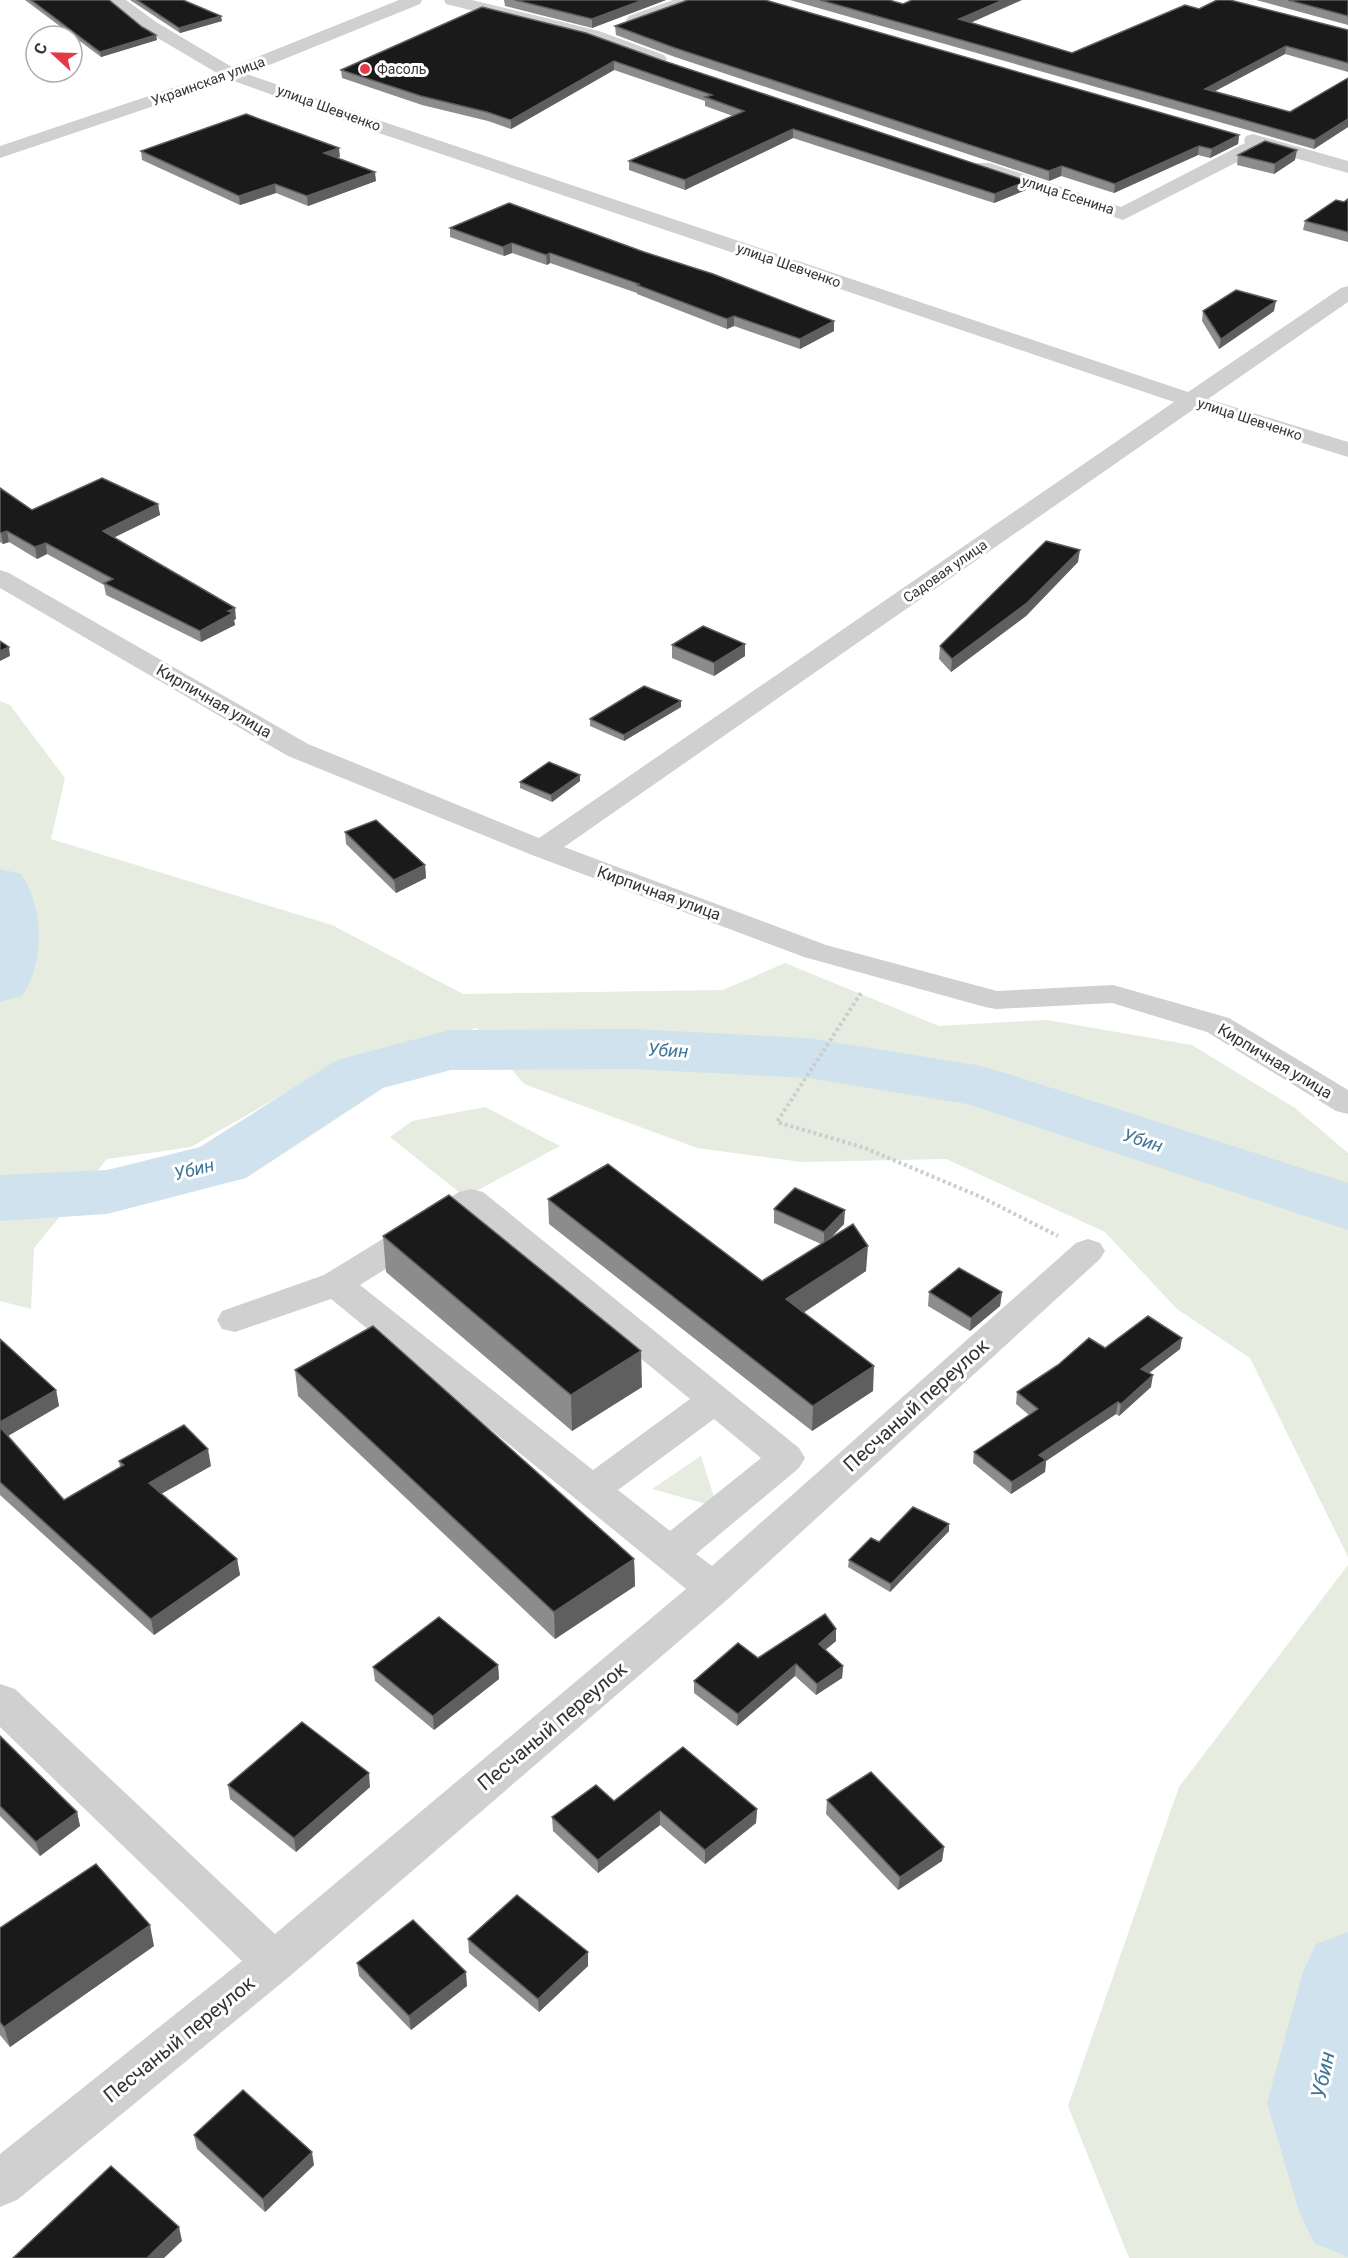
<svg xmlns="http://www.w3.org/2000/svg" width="1348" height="2258" viewBox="0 0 1348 2258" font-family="Roboto,sans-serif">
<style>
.green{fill:#e6ecdf}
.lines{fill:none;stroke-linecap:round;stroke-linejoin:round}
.river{fill:#cfe2ee;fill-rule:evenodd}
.path{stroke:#cdcdcd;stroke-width:4;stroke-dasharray:3 3;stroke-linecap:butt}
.minor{fill:#d0d0d0;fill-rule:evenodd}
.wall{fill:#8c8c8c}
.shaded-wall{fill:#5f5f5f}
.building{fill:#1a1a1a;stroke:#5f5f5f;stroke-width:1.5}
.poi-dot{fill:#e63946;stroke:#fff;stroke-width:2}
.labels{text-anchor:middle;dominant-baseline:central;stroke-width:6;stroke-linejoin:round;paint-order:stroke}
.far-poi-label{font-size:14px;fill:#333;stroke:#fff;text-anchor:start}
.far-street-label{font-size:14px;fill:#333;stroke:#fff}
.street-label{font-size:16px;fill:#333;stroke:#fff}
.water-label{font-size:18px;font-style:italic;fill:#3f7597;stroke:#fff}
.near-street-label{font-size:20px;fill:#333;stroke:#fff}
.near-water-label{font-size:21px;font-style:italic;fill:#3f7597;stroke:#fff}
</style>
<rect width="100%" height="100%" fill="#fff"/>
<g class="green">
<path d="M0,701l10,4 55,73 -14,61 281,86 131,69 260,-4 62,-27 154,63 108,-6 145,25 103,63 53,45v404l-98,-199 -73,-49 -72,-77 -159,-73 -144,3 -105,-14 -173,-64 -47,-56 -134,32 -152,87 -84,12 -73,89 -3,61 -31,-8z"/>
<path d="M485,1107l75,39 -95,51 -75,-60 22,-16z"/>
<path d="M701,1456l16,51 -65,-18z"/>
<path d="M1348,1565v693h-219l-61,-152 111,-319z"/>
</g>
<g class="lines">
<g class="river">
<path d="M0,869l21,5c23,34 24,88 1,122l-22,6z"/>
<path d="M633,1029l175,9 168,27 23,6 349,112v47l-381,-126 -159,-26 -175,-9 -182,1 -68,18 -137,90 -139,36 -107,7v-46l107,-5 93,-23 137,-87 113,-30z"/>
<path d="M1348,1932v325l-34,-14 -15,-32 -32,-108 36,-131 13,-28z"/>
</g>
<path class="path" d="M861,993l-84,129 88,26 116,49 77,39"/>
<g class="minor">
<path d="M107,0h19l30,22 76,45 167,-67h23l-2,4 -173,70 137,48 804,270 153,-104 7,-2v16l-140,97 140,43v15l-154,-48 -630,438 262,98 171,46 116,-6 116,33 119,72v24l-12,-3 -129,-79 -95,-29 -116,6 -11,-2 -181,-50 -272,-102 -244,-99 -288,-168v-18l9,3 299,171 231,94 635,-436 -804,-272 -139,-50 -231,78v-12l217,-73 -73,-43z"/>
<path d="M444,0h28l127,31 65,24 3,4 -3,4h-12l-65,-24 -141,-35z"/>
<path d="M673,0h23l-2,4 -53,20h-12l-3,-4 3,-4z"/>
<path d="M1253,134l95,27v12l-85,-24 -140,71 -147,-49 -3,-4 3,-4h14l131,44 124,-64 -1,-3 2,-4z"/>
<path d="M471,1189l12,3 316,256 6,10 -6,10 -103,86 16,12 364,-323 12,-4 12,4 5,8 -5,8 -372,340 -438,377 -273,224 -17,7v-53l242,-193 -242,-234v-43l15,5 260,245 411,-345 -355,-290 -96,33 -13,-3 -5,-9 5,-9 102,-36 135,-83zM469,1217l221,182 -97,71 -233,-185zM714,1419l47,39 -91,73 -52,-41z"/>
</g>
</g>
<g class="wall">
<path d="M25,0h84l48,40 -56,17z"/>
<path d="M130,0h53l39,21 -42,12z"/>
<path d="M504,0h162l-74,28 -87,-22z"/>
<path d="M790,0h99l183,53 127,-44 149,21v42l-63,-18 -70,37 75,21 58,-34v49l-34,22z"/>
<path d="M1256,0h92v25z"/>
<path d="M615,26l624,109 -1,9 -28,14 -12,-3 -84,38 -53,-17 -12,5 -374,-124 -59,-22z"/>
<path d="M661,60l366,121 -1,9 -32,13 -201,-65 -108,52 -56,-20v-9l104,-45 -28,-10v-5l-91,-31 -103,59 -23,-8 -66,-16 -80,-27 -1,-8z"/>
<path d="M141,151l199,6h-3l39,24 -68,25 -32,-13 -36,12 -98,-45z"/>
<path d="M1238,155l57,5 -21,14 -37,-9z"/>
<path d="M1348,199v43l-45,-12 2,-9z"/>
<path d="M450,228l384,93v10l-34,18 -66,-23 -7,3 -90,-35v-1l-87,-30 -3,2 -35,-12 -8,3 -54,-19z"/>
<path d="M1203,311h71l-55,38 -17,-28z"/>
<path d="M0,488l32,22 126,-6 2,11 -46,22 122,82 -2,1 1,5 -34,17 -95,-47 -2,-10 -57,-31 -10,5 -28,-17 -6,2 -3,-2z"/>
<path d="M1078,562l-52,54 -75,56 -12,-13 1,-13z"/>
<path d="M672,645l73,11 -31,20 -42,-18z"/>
<path d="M681,701v6l-57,34 -34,-15v-7z"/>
<path d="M580,781l-28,21 -32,-14v-6z"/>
<path d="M345,832l80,33 1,13 -30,15 -50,-49z"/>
<path d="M548,1199l214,82 59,-37 -47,-21v-14l70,15 -14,14 36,33 -62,41 69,79 -61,40 -263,-207z"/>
<path d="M383,1236l259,151 -70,44 -186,-159z"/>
<path d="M929,1292h73l-2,14 -30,25 -42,-25z"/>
<path d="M1182,1338l-2,11 -31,24 2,14 -32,29 -3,-2 -70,47 -1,11 -34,22 -38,-31 1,-11 55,-37 -13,-11 1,-12 88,-44z"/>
<path d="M0,1339l56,51 3,16 -51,30 56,64 56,-33 -1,-6 92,5 -50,28 76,65 3,16 -86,60 -154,-140z"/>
<path d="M295,1370l339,189 1,27 -80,53 -257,-243z"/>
<path d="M949,1531l-59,61 -42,-25 1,-7 30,-18z"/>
<path d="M836,1641l-11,9 18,16 -1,12 -26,17 -21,-19 -58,50 -43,-33v-12l64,-23z"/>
<path d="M498,1665l1,14 -65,51 -59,-49 -2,-14z"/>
<path d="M0,1736l77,76 3,14 -40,30 -40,-40z"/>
<path d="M228,1785l142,2 -74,65 -66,-53z"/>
<path d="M827,1800l117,47 -2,14 -44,29 -72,-76z"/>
<path d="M614,1801l143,8 -1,14 -51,41 -45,-39 -62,48 -45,-42 -1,-14z"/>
<path d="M0,1928l154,18 -144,101 -10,-12z"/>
<path d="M468,1939l120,27 -49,46 -70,-59z"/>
<path d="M357,1963l110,23 -56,44 -52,-54z"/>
<path d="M194,2135l120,30 -49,47 -68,-63z"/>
</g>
<g class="shaded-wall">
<path d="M643,0h23l-74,28v-9z"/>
<path d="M1003,0h19l-63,28v-9z"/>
<path d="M221,16l1,5 -42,12 -1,-5z"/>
<path d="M156,35l1,5 -56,17 -1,-5z"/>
<path d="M1286,46l-1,8 -81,43 1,-8z"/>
<path d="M614,61v9l-103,59v-9z"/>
<path d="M1348,119v8l-34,22 1,-9z"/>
<path d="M793,129v9l-108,52v-10z"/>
<path d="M1239,135l-1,9 -28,14 2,-9z"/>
<path d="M1199,146l-1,9 -84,38 1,-9z"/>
<path d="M339,148l1,9 -15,5 -1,-9z"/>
<path d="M1297,150l-2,10 -21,14 1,-10z"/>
<path d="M1062,166l-1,10 -12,5v-10z"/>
<path d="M375,172l1,9 -68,25 -1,-10z"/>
<path d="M1027,181l-1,9 -32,13 1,-9z"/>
<path d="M275,184l1,9 -36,12 -1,-9z"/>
<path d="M512,243v10l-8,3 -1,-9z"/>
<path d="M550,253v10l-3,2 -1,-10z"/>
<path d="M1276,301l-2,10 -55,38 2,-10z"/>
<path d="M734,316v10l-7,3v-10z"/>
<path d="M834,321v10l-34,18v-10z"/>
<path d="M158,504l2,11 -55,27 -2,-11z"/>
<path d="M7,531l2,11 -6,2 -2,-11z"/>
<path d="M46,543l1,11 -10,5 -2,-12z"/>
<path d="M1080,550l-2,12 -52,54 -75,56 1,-13z"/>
<path d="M235,608l1,11 -2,1 1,5 -34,17 -1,-11 28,-20z"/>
<path d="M745,644v12l-31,20v-13z"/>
<path d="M9,647l1,9 -10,5v-10z"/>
<path d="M681,701v6l-57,34v-6z"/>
<path d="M580,775v6l-28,21 -1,-7z"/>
<path d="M425,865l1,13 -30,15 -2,-13z"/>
<path d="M845,1210l-1,14 -20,21v-13z"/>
<path d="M868,1246l-2,25 -81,54 1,-26z"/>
<path d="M1002,1292l-2,14 -30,25 1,-13z"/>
<path d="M1182,1338l-2,11 -40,31 1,-11z"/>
<path d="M641,1351l1,36 -70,44 -1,-36z"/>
<path d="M874,1366l-1,25 -61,40 1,-25z"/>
<path d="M1153,1375l-2,12 -32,29 2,-12z"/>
<path d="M56,1390l3,16 -58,34 -1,-5v-13z"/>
<path d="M1118,1402l-2,12 -70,47 -1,11 -34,22 1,-12 27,-27z"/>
<path d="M208,1449l3,17 -59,33 -3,-16z"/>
<path d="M949,1524v7l-59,61 1,-8z"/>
<path d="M237,1559l3,16 -86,60 -3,-16z"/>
<path d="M634,1559l1,27 -80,53 -1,-27z"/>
<path d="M836,1629v12l-18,15 1,-12z"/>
<path d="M796,1664l-1,12 -58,50 1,-12z"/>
<path d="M498,1665l1,14 -65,51 -1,-14z"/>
<path d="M843,1666l-1,12 -26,17 1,-11z"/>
<path d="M369,1773l1,14 -74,65 -2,-14z"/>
<path d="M757,1809l-1,14 -51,41v-14z"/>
<path d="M660,1811v14l-62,48v-13z"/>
<path d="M77,1812l3,14 -40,30 -4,-14z"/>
<path d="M944,1847l-2,14 -44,29 2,-13z"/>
<path d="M150,1925l4,21 -144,101 -6,-20z"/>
<path d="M588,1952v14l-49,46 -1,-13z"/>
<path d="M466,1972l1,14 -56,44 -2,-14z"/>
<path d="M312,2152l2,13 -49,47 -2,-13z"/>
<path d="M179,2227l3,14 -18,17h-17z"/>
</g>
<g class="building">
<path d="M31,0h78l33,27 14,8 -56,17z"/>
<path d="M137,0h46l38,16 -42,12z"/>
<path d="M515,0h128l-51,19z"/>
<path d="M688,0h77l474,135 -27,14 -13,-3 -84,38 -53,-18 -13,5 -374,-123 -60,-22z"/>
<path d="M820,0h69l14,4 9,-4h91l-44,19 113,34 113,-48 14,4 18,-9h13l118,30v33l-62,-17 -81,43 85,23 58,-34v41l-33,21z"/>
<path d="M1288,0h60v16z"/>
<path d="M482,7l104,26 75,27 366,121 -32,13 -202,-65 -108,51 -56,-19 115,-50 -39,-14 7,-2 -98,-34 -103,59 -24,-8 -66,-16 -80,-26z"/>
<path d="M246,114l93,34 -15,5 51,19 -68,24 -32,-12 -36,12 -98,-45z"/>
<path d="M1265,141l32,9 -22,14 -37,-9z"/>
<path d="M1348,199v33l-43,-11 31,-21 8,2z"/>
<path d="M509,203l135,49 69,22 121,47 -34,18 -66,-23 -7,3 -90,-34 2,-1 -89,-31 -4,2 -34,-12 -9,4 -53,-19z"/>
<path d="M1236,290l40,11 -55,38 -18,-28z"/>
<path d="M102,478l56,26 -55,27 132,77 -7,3 5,2 -33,18 -96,-48 9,-4 -67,-36 -11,4 -28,-16 -6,2 -1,-1v-44l32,22z"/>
<path d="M1046,541l34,9 -53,53 -75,56 -12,-13z"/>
<path d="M703,626l42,18 -31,19 -42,-18z"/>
<path d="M0,641l9,6 -9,4z"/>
<path d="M644,686l37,15 -57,34 -34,-16z"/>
<path d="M549,762l31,13 -29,20 -31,-13z"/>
<path d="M376,820l49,45 -31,15 -49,-48z"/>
<path d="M608,1164l154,117 91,-57 15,22 -82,53 88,67 -61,40 -265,-207z"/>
<path d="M795,1188l50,22 -21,22 -50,-23z"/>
<path d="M449,1195l192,156 -70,44 -188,-159z"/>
<path d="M959,1268l43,24 -31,26 -42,-26z"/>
<path d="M1148,1316l34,22 -41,31 12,6 -32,29 -3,-2 -79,53 7,5 -34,22 -38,-30 64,-43 -21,-17 41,-27 31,-27 16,10z"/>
<path d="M373,1326l261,233 -80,53 -259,-242z"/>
<path d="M0,1339l56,51 -56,32z"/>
<path d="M184,1425l24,24 -59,34 88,76 -86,60 -151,-137v-55l64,73 60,-35 -5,-4z"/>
<path d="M913,1507l36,17 -58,60 -42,-24 22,-22 8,4z"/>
<path d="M825,1614l11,15 -17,15 24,22 -26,18 -21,-20 -58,50 -44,-33 44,-38 20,15z"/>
<path d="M439,1617l59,48 -65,51 -60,-49z"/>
<path d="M302,1722l67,51 -75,65 -66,-53z"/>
<path d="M0,1736l77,76 -41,30 -36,-36z"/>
<path d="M683,1747l74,62 -52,41 -45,-39 -62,49 -46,-43 44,-32 18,16z"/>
<path d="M871,1772l73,75 -44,30 -73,-77z"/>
<path d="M96,1864l54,61 -146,102 -4,-5v-94z"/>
<path d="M517,1895l71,57 -50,47 -70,-60z"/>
<path d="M413,1920l53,52 -57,44 -52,-53z"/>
<path d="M243,2090l69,62 -49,47 -69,-64z"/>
<path d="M111,2166l68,61 -32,31h-134z"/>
</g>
<circle class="poi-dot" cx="365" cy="69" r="6"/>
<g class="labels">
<g class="far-poi-label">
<text x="377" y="69">Фасоль</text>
</g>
<g class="far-street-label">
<text transform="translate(208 81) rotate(-20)">Украинская улица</text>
<text transform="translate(329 108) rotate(20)">улица Шевченко</text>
<text transform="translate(1068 195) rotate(18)">улица Есенина</text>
<text transform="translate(789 265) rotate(19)">улица Шевченко</text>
<text transform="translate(1250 419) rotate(18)">улица Шевченко</text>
<text transform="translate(945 571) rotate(-35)">Садовая улица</text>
</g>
<g class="street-label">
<text transform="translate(214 701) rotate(30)">Кирпичная улица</text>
<text transform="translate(659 893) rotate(20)">Кирпичная улица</text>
<text transform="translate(1275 1061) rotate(31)">Кирпичная улица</text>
</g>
<g class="water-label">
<text transform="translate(668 1050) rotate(3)">Убин</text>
<text transform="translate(1143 1140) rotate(18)">Убин</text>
<text transform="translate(194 1169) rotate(-14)">Убин</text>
</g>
<g class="near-street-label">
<text transform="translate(916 1405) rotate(-42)">Песчаный переулок</text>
<text transform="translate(552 1726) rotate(-40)">Песчаный переулок</text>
<text transform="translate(179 2039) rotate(-39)">Песчаный переулок</text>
</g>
<g class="near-water-label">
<text transform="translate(1323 2075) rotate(-78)">Убин</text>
</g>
</g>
<g transform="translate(54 54) rotate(292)"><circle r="28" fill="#ffffff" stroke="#adadad" stroke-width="1.5"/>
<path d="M0-4.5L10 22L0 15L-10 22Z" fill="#e63946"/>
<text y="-9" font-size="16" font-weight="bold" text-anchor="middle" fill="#333333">С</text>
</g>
</svg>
